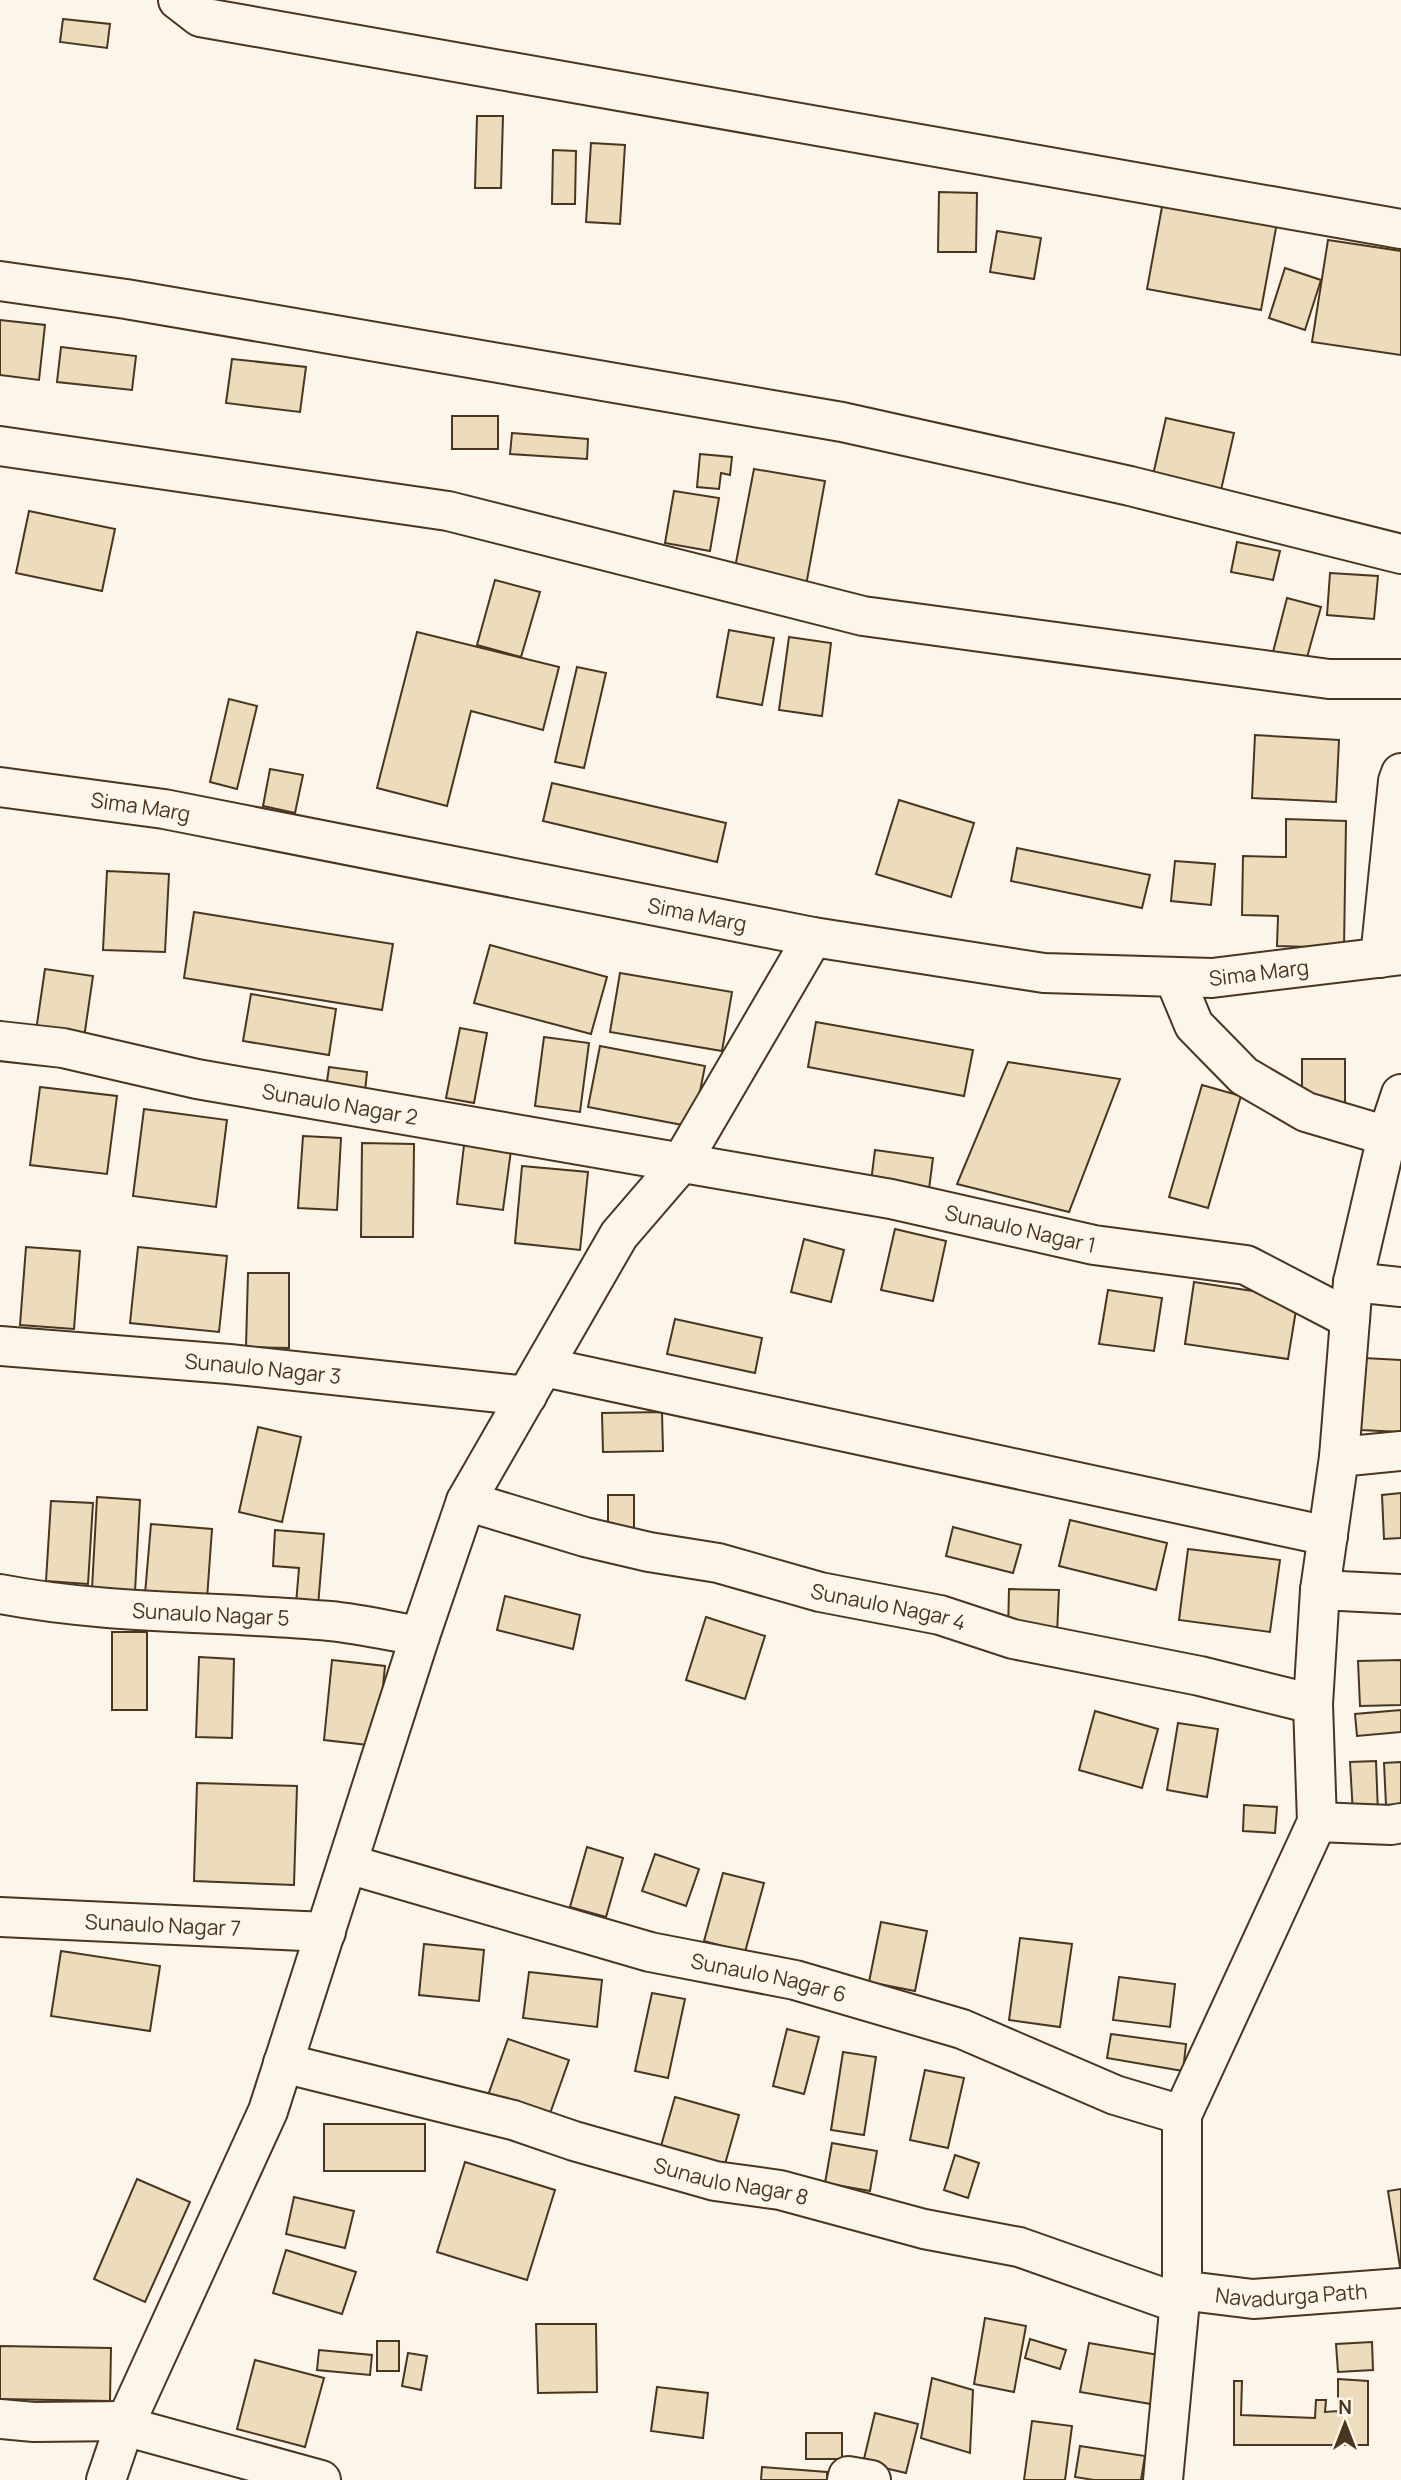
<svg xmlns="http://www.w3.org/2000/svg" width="1401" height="2480" viewBox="0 0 1401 2480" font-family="Manrope,sans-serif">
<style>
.building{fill:#ecdcbc;stroke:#4a3520;stroke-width:2}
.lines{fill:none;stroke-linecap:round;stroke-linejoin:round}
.minor-casing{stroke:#4a3520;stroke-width:42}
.minor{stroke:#fbf6e9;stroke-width:38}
.labels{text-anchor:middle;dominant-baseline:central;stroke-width:5;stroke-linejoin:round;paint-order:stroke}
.street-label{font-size:21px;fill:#4a3520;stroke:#fbf6e9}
</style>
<rect width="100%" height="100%" fill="#fbf6e9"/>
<g class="building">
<path d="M63,19l47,5 -3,24 -47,-6z"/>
<path d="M477,116h26l-2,72h-26z"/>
<path d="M591,143l34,2 -5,79 -34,-2z"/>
<path d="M553,150l23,1 -1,53h-23z"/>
<path d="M939,192l38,1 -1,59h-38z"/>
<path d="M1164,196l114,21 -17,93 -114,-21z"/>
<path d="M997,231l44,7 -7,41 -44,-7z"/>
<path d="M1328,240l73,11v104l-89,-13z"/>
<path d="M1285,268l36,12 -16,50 -36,-12z"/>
<path d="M0,320l45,5 -6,55 -39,-5z"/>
<path d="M61,347l75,9 -4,34 -75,-8z"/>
<path d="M232,359l74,8 -6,45 -74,-9z"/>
<rect x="452" y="416" width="46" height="33"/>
<path d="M1166,418l68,15 -13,57 -68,-15z"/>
<path d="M512,433l76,6 -1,20 -77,-5z"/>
<path d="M700,454l32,3 -2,18 -9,-2 -2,16 -22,-2z"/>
<path d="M754,469l71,12 -20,110 -72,-13z"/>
<path d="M674,491l45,7 -9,53 -45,-8z"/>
<path d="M29,511l86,18 -13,62 -86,-18z"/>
<path d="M1237,542l43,9 -7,29 -42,-8z"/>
<path d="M1330,573l48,3 -4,43 -47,-4z"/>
<path d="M495,580l45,12 -19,65 -44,-12z"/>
<path d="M1287,598l34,9 -15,54 -33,-9z"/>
<path d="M729,630l45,8 -12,67 -45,-8z"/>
<path d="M417,632l142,35 -16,63 -72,-19 -24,95 -70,-18z"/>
<path d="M789,637l42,6 -9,73 -43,-6z"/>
<path d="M577,667l29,6 -22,95 -29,-6z"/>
<path d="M229,699l28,7 -20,83 -27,-7z"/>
<path d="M1255,735l84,5 -3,62 -84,-4z"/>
<path d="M270,769l33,6 -8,38 -32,-7z"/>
<path d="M552,783l174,40 -9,39 -174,-41z"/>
<path d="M899,800l75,23 -23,74 -75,-23z"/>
<path d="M1286,819l60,2 -2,127 -67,-2 1,-30 -36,-1 1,-59 43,1z"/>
<path d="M1017,848l133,27 -8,33 -131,-27z"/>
<path d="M1175,861l40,3 -4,41 -40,-4z"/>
<path d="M107,871l62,3 -4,78 -62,-2z"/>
<path d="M194,912l199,32 -11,66 -198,-32z"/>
<path d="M490,945l117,32 -16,57 -117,-31z"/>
<path d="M45,969l48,7 -9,62 -48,-7z"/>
<path d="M620,973l112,19 -10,59 -112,-19z"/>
<path d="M251,994l85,15 -7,46 -86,-14z"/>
<path d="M816,1022l157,28 -9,46 -156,-29z"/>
<path d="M460,1028l27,5 -13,70 -28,-5z"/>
<path d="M544,1037l45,6 -9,69 -45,-6z"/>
<path d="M600,1046l105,20 -12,61 -105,-20z"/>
<path d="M1302,1059h43v45l-43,-1z"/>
<path d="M1008,1062l112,17 -51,133 -112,-28z"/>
<path d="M329,1067l38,5 -3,29 -39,-5z"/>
<path d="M1202,1085l39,11 -33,112 -39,-11z"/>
<path d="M40,1087l77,9 -10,78 -77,-9z"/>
<path d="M144,1109l83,11 -11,87 -83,-11z"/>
<path d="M303,1136l38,2 -4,72 -39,-2z"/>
<path d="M465,1137l47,6 -9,67 -46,-6z"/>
<path d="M362,1143l52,1 -1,93h-52z"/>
<path d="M875,1150l58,8 -5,39 -58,-7z"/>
<path d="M522,1166l66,6 -8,78 -65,-7z"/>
<path d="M895,1229l51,12 -13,60 -52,-11z"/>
<path d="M804,1239l40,11 -13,52 -40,-10z"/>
<path d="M26,1247l54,4 -6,78 -54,-4z"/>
<path d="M138,1247l89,9 -8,76 -89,-9z"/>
<path d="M248,1273h41v75l-43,-1z"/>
<path d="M1194,1282l104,16 -10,61 -103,-15z"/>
<path d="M1108,1290l54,8 -8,53 -55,-7z"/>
<path d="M675,1319l87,19 -7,35 -88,-19z"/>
<path d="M1364,1358l37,2v72l-40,-2z"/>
<path d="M662,1412l1,39 -60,1 -1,-39z"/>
<path d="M258,1427l43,10 -19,85 -43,-10z"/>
<path d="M1401,1493v45l-17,1 -2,-44z"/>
<rect x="608" y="1495" width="26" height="40"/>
<path d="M97,1497l43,3 -5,92 -43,-3z"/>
<path d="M51,1501l42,2 -5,81 -42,-3z"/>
<path d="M1070,1520l97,23 -11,47 -97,-24z"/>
<path d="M151,1524l61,5 -5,70 -62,-5z"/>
<path d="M953,1527l68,18 -8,28 -67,-17z"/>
<path d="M275,1530l49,4 -6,72 -22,-2 3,-36 -26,-2z"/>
<path d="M1188,1549l92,11 -10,72 -91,-12z"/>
<path d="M1009,1589l50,1 -2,43 -49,-1z"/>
<path d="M505,1596l75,19 -7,34 -76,-19z"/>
<path d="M706,1617l59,19 -20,63 -59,-19z"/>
<rect x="112" y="1632" width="35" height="78"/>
<path d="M199,1657l35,2 -2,79 -36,-1z"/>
<path d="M332,1660l53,6 -8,80 -53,-6z"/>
<path d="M1401,1660v45l-41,1 -2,-45z"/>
<path d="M1401,1710v22l-44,4 -2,-22z"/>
<path d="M1095,1711l63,18 -16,59 -63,-18z"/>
<path d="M1178,1723l40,6 -11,68 -40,-7z"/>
<path d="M1376,1761l2,52 -25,1 -3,-52z"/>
<path d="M1401,1762v42l-15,1 -2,-42z"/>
<path d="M197,1783l100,3 -3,99 -100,-4z"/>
<path d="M1244,1805l33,2 -2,26 -32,-2z"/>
<path d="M587,1847l36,11 -17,59 -36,-10z"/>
<path d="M655,1854l44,15 -13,37 -44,-15z"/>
<path d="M723,1873l41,10 -19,69 -41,-11z"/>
<path d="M881,1922l46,9 -12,60 -46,-9z"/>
<path d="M1020,1938l52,6 -12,83 -51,-7z"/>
<path d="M424,1944l60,6 -5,51 -60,-6z"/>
<path d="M61,1951l99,15 -10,65 -99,-15z"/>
<path d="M529,1972l73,8 -5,47 -74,-9z"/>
<path d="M1119,1977l56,7 -5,43 -57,-7z"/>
<path d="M652,1993l33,6 -17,79 -33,-7z"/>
<path d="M787,2029l32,8 -15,57 -31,-8z"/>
<path d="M1111,2034l75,10 -3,27 -76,-13z"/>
<path d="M508,2039l61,21 -22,62 -61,-21z"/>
<path d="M843,2052l33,5 -12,78 -33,-5z"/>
<path d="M925,2070l39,8 -16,70 -38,-8z"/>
<path d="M675,2097l64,18 -18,63 -64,-18z"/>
<rect x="324" y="2124" width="101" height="47"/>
<path d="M832,2143l45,8 -7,40 -45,-8z"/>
<path d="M955,2155l24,8 -11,35 -24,-8z"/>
<path d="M465,2162l90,28 -28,90 -90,-28z"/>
<path d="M137,2179l53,23 -45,100 -51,-23z"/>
<path d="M1401,2189v84l-13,-82z"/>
<path d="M294,2197l60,14 -9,37 -59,-14z"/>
<path d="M286,2250l70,22 -14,42 -69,-21z"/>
<path d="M985,2318l41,8 -12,66 -40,-8z"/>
<path d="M536,2324h60l1,68 -59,1z"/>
<path d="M1030,2339l36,11 -6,19 -35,-11z"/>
<rect x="377" y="2341" width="22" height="30"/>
<path d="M1372,2342l1,28 -35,2 -2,-28z"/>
<path d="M1089,2343l70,12 -8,49 -71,-12z"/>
<path d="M0,2346l111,2 -1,53 -110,-2z"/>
<path d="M319,2350l53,5 -2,20 -53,-5z"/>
<path d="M408,2353l19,3 -6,34 -19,-4z"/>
<path d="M255,2360l69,18 -19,69 -68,-18z"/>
<path d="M932,2378l41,12 -3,63 -49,-15z"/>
<path d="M1338,2379l30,2v64h-134v-64h8l-1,34 74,3 1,-18h10l-1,12 13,-1z"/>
<path d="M657,2387l51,6 -5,45 -52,-7z"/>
<path d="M875,2413l43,11 -12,49 -43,-10z"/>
<path d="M1032,2421l40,5 -7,54h-41z"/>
<rect x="806" y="2433" width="36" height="26"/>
<path d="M1080,2446l65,10 -4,24h-47l-19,-3z"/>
<path d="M762,2467l65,5v8h-66z"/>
</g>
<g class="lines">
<defs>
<g id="minor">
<path d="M178,0l22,17 1201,212"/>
<path d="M0,281l126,18 716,123 288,64 271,68"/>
<path d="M0,446l448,65 415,105 466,63h72"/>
<path id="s1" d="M0,787l164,22 649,128 231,36 168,5 189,-23"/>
<path d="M1380,958l18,-177 3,-8"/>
<path d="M1174,977l20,48 50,51 62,36 81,24"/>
<path id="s2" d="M0,1041l63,7 134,31 694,120 203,46 152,20 104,54"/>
<path d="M1353,1282l48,5"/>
<path id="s3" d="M0,1346l229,18 298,32"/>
<path d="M544,1367l784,169"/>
<path d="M1339,1457l62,-6"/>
<path id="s4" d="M466,1501l119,36 64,15 69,11 102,29 120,23 73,24 187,37 113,28"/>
<path d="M1320,1590l81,4"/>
<path id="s5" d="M0,1594c109,21 220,17 330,27 30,3 60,10 90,15"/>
<path d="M1317,1822l74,3 10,-2"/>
<path id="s6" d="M348,1864l302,88 145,28 167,49 153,66 67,20"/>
<path id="s7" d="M0,1917l326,15"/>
<path id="s8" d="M283,2063l230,57 61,21 141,40 65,9 144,39 95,18 159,56"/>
<path id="s9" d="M1180,2290l73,9 148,-11"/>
<path d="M0,2419l34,3 92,-1"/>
<path d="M124,2426l197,54"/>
<path d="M106,2480l19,-56 143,-313 152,-475 46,-135 153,-266 62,-72 132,-226"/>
<path d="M847,2480l1,-4 23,4"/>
<path d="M1163,2480l19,-201v-164l135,-293 -4,-118 7,-114 19,-133 14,-175 34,-146 14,-42"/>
</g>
</defs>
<use href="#minor" class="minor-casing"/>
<use href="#minor" class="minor"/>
</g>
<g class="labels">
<g class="street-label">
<text stroke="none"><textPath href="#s1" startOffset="142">Sima Marg</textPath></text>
<text stroke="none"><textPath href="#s1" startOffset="709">Sima Marg</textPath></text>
<text stroke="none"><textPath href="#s1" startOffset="1276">Sima Marg</textPath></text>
<text stroke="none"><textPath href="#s2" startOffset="346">Sunaulo Nagar 2</textPath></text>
<text stroke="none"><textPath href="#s2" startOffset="1038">Sunaulo Nagar 1</textPath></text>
<text stroke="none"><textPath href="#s3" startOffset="264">Sunaulo Nagar 3</textPath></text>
<text stroke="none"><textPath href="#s4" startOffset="436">Sunaulo Nagar 4</textPath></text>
<text stroke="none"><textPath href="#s5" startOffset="212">Sunaulo Nagar 5</textPath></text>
<text stroke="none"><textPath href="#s7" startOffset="163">Sunaulo Nagar 7</textPath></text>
<text stroke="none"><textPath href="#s6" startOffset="436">Sunaulo Nagar 6</textPath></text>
<text stroke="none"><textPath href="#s8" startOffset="464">Sunaulo Nagar 8</textPath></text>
<text stroke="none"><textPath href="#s9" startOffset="112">Navadurga Path</textPath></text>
</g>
</g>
<g transform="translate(1345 2424)" stroke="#fbf6e9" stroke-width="5" paint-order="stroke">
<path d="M0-5L12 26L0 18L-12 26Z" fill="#4a3520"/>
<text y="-10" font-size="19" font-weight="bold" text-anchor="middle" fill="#4a3520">N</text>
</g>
</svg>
